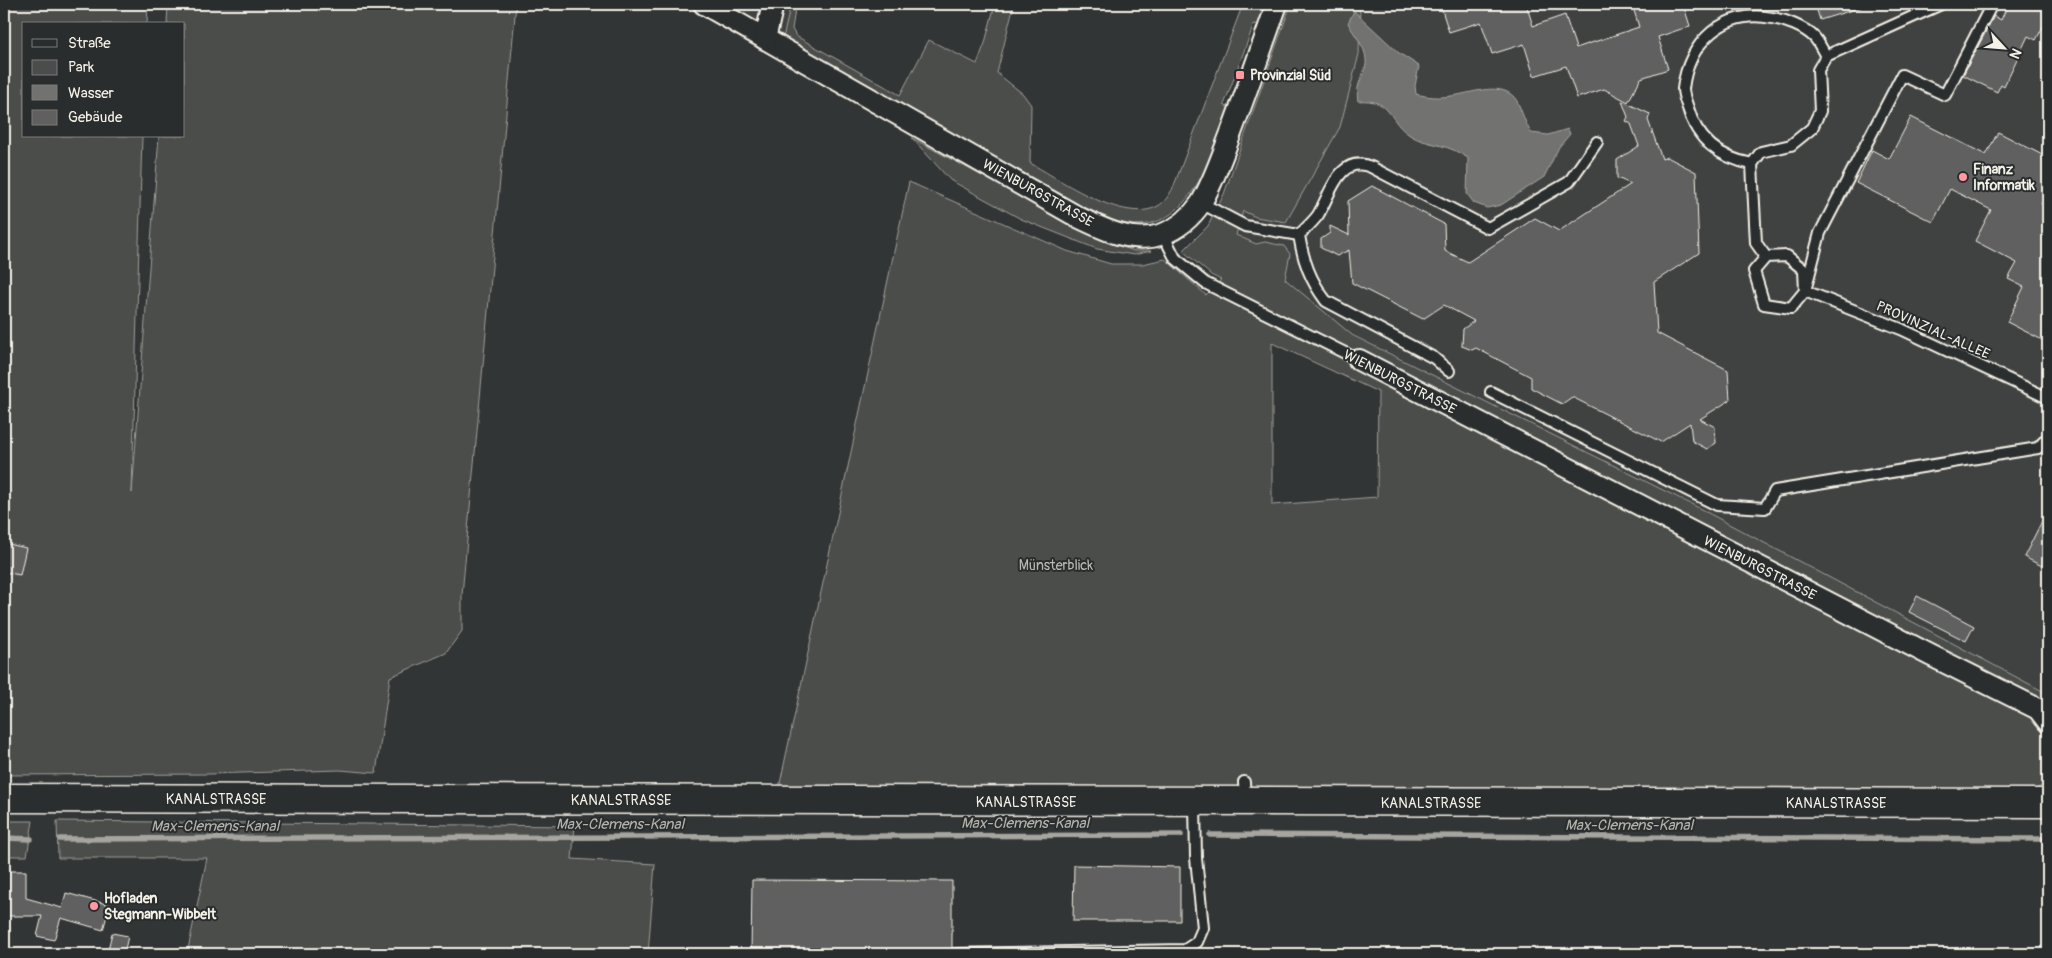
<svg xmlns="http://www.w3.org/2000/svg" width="2052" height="958" viewBox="0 0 2052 958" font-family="Pangolin,sans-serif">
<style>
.built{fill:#404242}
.green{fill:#4b4d4c;stroke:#a09f9a;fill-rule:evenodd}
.water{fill:#727370;stroke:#a6a5a0}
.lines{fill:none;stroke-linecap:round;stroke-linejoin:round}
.stream{stroke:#a6a5a0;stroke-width:5.5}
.building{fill:#5f605f;stroke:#f4f1e8}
.lane-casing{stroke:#f4f1e8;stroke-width:14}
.street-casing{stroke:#f4f1e8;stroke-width:24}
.secondary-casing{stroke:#f4f1e8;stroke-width:31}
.lane{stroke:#2a2d2e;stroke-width:10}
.street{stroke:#2a2d2e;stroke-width:20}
.secondary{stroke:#2a2d2e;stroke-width:28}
.poi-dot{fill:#ff9aa2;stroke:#2a2d2e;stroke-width:2}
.labels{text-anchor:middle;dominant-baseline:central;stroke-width:4;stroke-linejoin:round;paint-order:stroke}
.poi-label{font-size:14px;font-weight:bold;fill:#f4f1e8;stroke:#2a2d2e;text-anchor:start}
.street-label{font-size:14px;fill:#f4f1e8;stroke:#2a2d2e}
.park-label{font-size:14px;fill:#b9b8b1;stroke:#2a2d2e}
.water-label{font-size:15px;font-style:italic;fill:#b3b2ac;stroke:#2a2d2e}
</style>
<rect width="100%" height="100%" fill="#323535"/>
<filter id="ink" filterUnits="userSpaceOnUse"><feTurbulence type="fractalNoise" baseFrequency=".02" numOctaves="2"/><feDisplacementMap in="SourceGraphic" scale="10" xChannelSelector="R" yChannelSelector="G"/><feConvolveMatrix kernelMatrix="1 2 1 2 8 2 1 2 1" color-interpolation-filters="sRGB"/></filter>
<g filter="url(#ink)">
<g class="built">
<path d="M725,4h66l-8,34z"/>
<path d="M1302,4h746v690l-353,-188 -469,-235z"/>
</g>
<g class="green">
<path d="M4,4h144l-1,20h-123v112h118l-10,357 27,-357h25v-112h-17l1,-20h348l-54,591v36l-16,22 -56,24 -14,96 -36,-3 -131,4 -205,1z"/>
<path d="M791,4h5l-4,25 4,7 104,59 29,-55 48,24 8,-21 10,-39h19l-17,69 26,21 8,11 -1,58c31,17 94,62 128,43 7,-4 11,-11 15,-18l70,-184h24l-8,21 -5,-1 -30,81 6,3c-16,44 -41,126 -102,116 -24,-4 -48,-18 -70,-29l-275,-157z"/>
<path d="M1291,4h69l-1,50 -19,73 -54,95 -30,-5 -13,-6 -7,24 20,9 9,-2 19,4 6,8 -5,25 67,56 343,171 353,188v90l-16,6 -1253,-2 130,-606 158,69 44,13h31l23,-5 41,36 15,-15 -10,-5 -28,-24 25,-25 16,-32zM1272,343l106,49 -1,105 -105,8z"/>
<path d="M912,138l189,102 33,11h17l-17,4 -37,-6 -76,-30 -71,-39z"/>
<path d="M4,821h29l-6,35h-23z"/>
<path d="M57,821l518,5 -3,33 83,5 -7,90h-461l20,-96h-149z"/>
</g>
<path class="water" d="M1354,11l45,42 20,13 -4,20 1,8c12,3 22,4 35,2 19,-2 53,-17 66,5 5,10 8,22 14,32l17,2 20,-6 2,5 -11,13 -15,30 -43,28 -14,3 -13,-5 -7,-9 1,-36c-6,-3 -11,-7 -17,-9 -12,-5 -27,-6 -38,-12 -26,-14 -19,-39 -55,-36 -4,-19 10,-29 8,-42 -1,-13 -12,-24 -18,-36z"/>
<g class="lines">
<g class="stream">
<path d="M1210,835l838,4"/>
<path d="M4,838l27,1"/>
<path d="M60,839l1121,-4"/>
</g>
</g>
<g class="building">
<path d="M1440,4h86l7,22 32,-11 11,33 63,-21 -7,-23h51l7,22 -32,11 10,32 -27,9 -13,24 -24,-13 -27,9 -11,-32 -32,10 -10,-32 -32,10 -11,-32 -32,10z"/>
<path d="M1815,4h47v3l-42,13z"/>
<path d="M2008,4h40v13l-12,23 -8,-4 -24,50 -3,-2 -4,8 -34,-17 31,-59 7,4z"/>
<path d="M1622,101l28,13 -2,6 14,39 5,-2 29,15 3,81 -45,29 3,51 71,37 2,30 -30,19 15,8 1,16 -9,6 -15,-8 -2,-18 -29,19 -89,-45 -10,7 -31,-16v-11l-55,-29 -4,2 -10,-4 1,-17 11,-8 -30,-16 -21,14 -71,-36 -3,-33 -12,6 -16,-8v-9l9,-6v-7l19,9 -1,-34 24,-15 72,38 1,27 23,11 67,-44 24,13 72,-47 -14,-6v-18l22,-14 -8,-22 -5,-3 2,-4z"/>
<path d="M1911,117l75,38 12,-23 50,26v31l-7,15 7,4v135l-41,-21 17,-35 -16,-8 9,-16 -42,-22 16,-31 -41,-21 -17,33 -77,-39 16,-33 17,9z"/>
<path d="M2048,509v60l-24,-12z"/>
<path d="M4,543l22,5 -6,27 -16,-3z"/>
<path d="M1917,596l57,30 -8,15 -57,-29z"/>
<path d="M1074,865l106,2v54h-107z"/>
<path d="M4,871h22v27l36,10 4,-15 44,12 -7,25 -42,-12 -7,22 -17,-4 5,-20h-38z"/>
<path d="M752,880l200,1v67l-4,6h-197z"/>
<path d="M112,933l16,3 -4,18h-17z"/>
</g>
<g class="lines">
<defs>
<g id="lane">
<path d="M1826,56c-4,-6 -7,-14 -12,-19 -10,-10 -29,-17 -42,-19 -47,-10 -84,24 -89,71 0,6 3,13 5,19 9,32 32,50 64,56l9,-12 30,-7 21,-17 8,-17 -2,-41 8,-14 115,-52"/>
<path d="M1752,164l4,79 10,14"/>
<path d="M1201,203l44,23 54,9"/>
<path d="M1163,234l12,24 30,25 154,77"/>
<path d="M1805,291l-1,-21 -17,-14 -21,1 -12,14 10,33 27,4 14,-17 15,-58 82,-158 43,20 47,-91"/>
<path d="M1805,291l96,38 147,69"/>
<path d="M1449,371l-15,-13 -108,-57c-16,-21 -23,-41 -27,-66 6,-6 14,-13 19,-20 13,-22 21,-61 53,-48l117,61 81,-46 28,-40"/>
<path d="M1491,392l226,113 48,3 10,-17 263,-43 10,-11"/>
<path d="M1244,782l1,19"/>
<path d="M955,954l230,-4 12,-8 6,-14 -7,-70 -1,-55"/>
</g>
<g id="street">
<path d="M704,4l372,212c27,13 57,29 87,18 16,-6 29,-18 38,-31 13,-22 21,-47 30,-70 16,-43 31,-86 46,-129"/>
<path d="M765,39l8,-35"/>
<path d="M1359,360l571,295 108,54 10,13"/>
</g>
<path id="secondary" d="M4,798l2044,5"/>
</defs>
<use href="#lane" class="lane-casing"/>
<use href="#street" class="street-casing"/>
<use href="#secondary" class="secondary-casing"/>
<use href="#lane" class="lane"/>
<use href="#street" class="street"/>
<use href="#secondary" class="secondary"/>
</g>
</g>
<g class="poi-dot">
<rect x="1235" y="70" width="10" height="10" rx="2.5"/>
<circle cx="1963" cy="177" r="5"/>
<circle cx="94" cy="906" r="5"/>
</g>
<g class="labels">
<g class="poi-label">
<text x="1250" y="75">Provinzial Süd</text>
<text x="1973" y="169">Finanz<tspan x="1973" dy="16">Informatik</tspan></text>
<text x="104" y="898">Hofladen<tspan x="104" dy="16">Stegmann-Wibbelt</tspan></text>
</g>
<g class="street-label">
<text transform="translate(1038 193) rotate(29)">WIENBURGSTRASSE</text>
<text transform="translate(1933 330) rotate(24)">PROVINZIAL-ALLEE</text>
<text transform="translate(1400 382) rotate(27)">WIENBURGSTRASSE</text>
<text transform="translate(1760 568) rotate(27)">WIENBURGSTRASSE</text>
<text x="216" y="799">KANALSTRASSE</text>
<text x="621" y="800">KANALSTRASSE</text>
<text x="1026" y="802">KANALSTRASSE</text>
<text x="1431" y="803">KANALSTRASSE</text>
<text x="1836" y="803">KANALSTRASSE</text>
</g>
<g class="park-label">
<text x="1056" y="565">Münsterblick</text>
</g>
<g class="water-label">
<text x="1025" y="823">Max-Clemens-Kanal</text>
<text x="620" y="824">Max-Clemens-Kanal</text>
<text x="1629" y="825">Max-Clemens-Kanal</text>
<text x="215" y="826">Max-Clemens-Kanal</text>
</g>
</g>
<rect width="2052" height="958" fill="none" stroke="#2a2d2e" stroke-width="20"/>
<rect x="10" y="10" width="2032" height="938" fill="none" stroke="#f4f1e8" stroke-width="2" filter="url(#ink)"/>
<rect x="22" y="22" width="162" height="115" fill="#2a2d2e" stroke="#7b7b78"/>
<rect x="32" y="39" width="25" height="8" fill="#2a2d2e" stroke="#7b7b78"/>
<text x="68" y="48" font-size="15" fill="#f4f1e8">Straße</text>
<rect x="32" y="60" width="25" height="15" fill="#4b4d4c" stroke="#7b7b78"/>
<text x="68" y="72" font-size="15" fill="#f4f1e8">Park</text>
<rect x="32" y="85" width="25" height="15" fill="#727370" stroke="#7b7b78"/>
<text x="68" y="98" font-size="15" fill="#f4f1e8">Wasser</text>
<rect x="32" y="110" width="25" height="15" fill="#5f605f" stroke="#7b7b78"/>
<text x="68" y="122" font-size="15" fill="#f4f1e8">Gebäude</text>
<g transform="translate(2004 48) rotate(116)" stroke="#2a2d2e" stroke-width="4" paint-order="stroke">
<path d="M0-4L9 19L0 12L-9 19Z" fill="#f4f1e8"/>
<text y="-8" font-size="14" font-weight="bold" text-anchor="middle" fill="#f4f1e8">N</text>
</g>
</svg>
